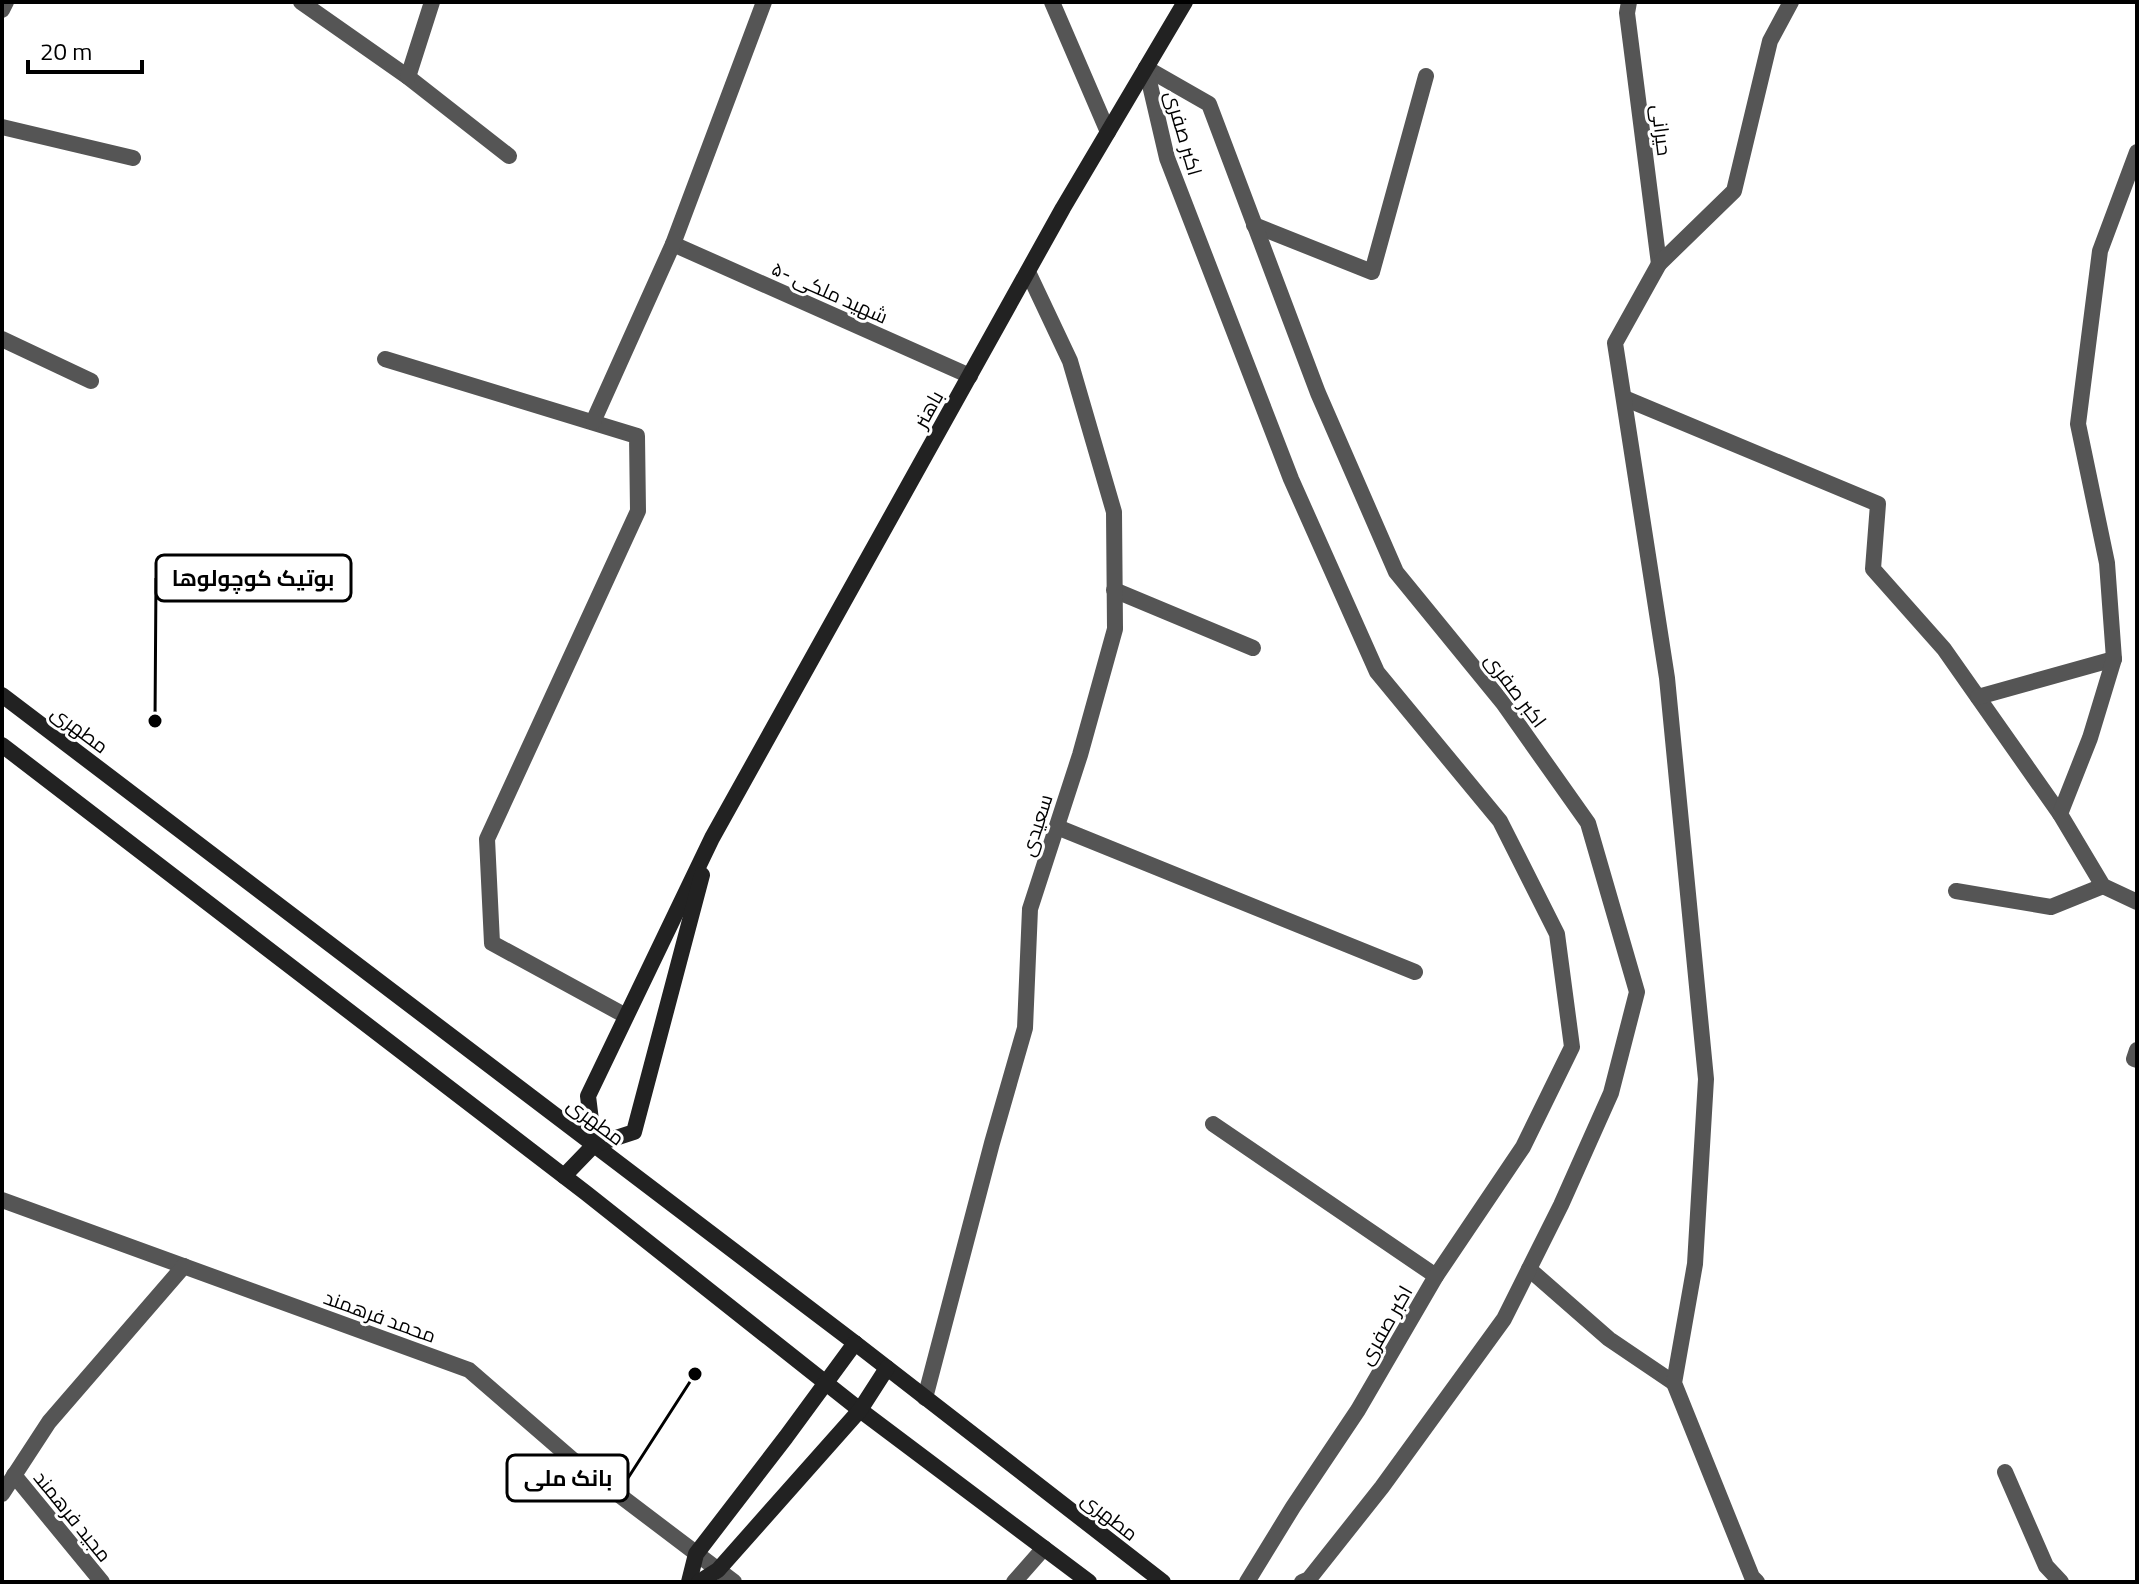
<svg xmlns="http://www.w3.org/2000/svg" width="2139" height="1584" viewBox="0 0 2139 1584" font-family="'Titillium Web',Cairo,sans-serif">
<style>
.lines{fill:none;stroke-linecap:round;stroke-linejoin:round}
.lane{stroke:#555;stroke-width:16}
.street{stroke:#555;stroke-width:16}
.secondary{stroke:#222;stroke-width:16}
.labels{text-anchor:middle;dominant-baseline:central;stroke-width:6;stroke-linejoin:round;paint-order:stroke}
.street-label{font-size:20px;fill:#000;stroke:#fff}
.leader{fill:none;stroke:#000;stroke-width:3}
.callout-dot{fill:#000;stroke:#fff;stroke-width:3}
.callout{fill:#fff;stroke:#000;stroke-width:3}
.callout-label{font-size:22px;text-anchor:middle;font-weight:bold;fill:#000}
</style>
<rect width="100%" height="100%" fill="#fff"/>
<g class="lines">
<g class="lane">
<path d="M2,127l131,31"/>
<path d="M1254,225l118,47 54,-196"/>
<path d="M2,339l89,42"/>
<path d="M1624,398l254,106 -5,65 71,80 116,165"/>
<path d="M1114,590l139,58"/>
<path d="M1978,697l136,-38"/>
<path d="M1057,827l358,145"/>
<path d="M1956,891l95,16 52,-21"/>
<path d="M1213,1124l223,152"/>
<path d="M1529,1269l80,70 65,44"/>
<path d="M2005,1472l41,94 15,16"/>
</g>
<g class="street">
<path d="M301,2l107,75 101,79"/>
<path d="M1052,2l56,130"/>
<path d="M1629,2l-2,11 32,251"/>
<path d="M2,10l4,-8"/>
<path d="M1146,68l63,36 109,289 78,179 107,131 85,120 49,169 -26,101 -50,112 -57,114 -122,168 -73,92 -7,3"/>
<path d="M1146,68l21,90 124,321 86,193 123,149 57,113 15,113 -49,100 -87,129 -78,134 -65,97 -46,75"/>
<path d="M408,77l24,-75"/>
<path d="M2137,152l-37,99 -22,173 29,139 7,96 -24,79 -30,76 43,72 34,16"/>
<path d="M673,244l297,132"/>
<path d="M385,359l252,77 1,75 -151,328 5,104 134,73"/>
<path d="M593,422l80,-178 91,-242"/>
<path d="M2137,1050l-3,9 3,1"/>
<path d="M2,1200l467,170 104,90 161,122"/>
<path d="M925,1398l67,-255 33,-115 5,-119 50,-154 35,-126 -1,-117 -44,-151 -42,-89"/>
<path d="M14,1475l88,107"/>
<path d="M2,1494l47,-72 135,-156"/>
<path d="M1014,1582l30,-34"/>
<path d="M1757,1582l-5,-5 -78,-194 21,-119 11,-185 -39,-401 -52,-335 44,-79 75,-73 36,-150 21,-39"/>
</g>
<g class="secondary">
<path d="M2,695l853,648 308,239"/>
<path d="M2,745l584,448 274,217 229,172"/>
<path d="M594,1145l-6,-49 124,-258 351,-630 122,-206"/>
<path d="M564,1176l30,-31 40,-13 68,-257"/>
<path d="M689,1582l7,-28 90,-117 69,-94"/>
<path d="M699,1582l19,-12 142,-160 27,-42"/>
</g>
</g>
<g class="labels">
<g class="street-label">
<text transform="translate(1662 130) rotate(83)">حیرانی</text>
<text transform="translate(1184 133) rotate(74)">اکبر صفری</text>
<text transform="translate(830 292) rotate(24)">۵- شهید ملکی</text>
<text transform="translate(928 409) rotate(-61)">باهنر</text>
<text transform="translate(1516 690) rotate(53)">اکبر صفری</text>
<text transform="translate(80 729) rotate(37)">مطهری</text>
<text transform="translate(1036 825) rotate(-72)">سعیدی</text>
<text transform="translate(596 1121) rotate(37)">مطهری</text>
<text transform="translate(380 1316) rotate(20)">محمد فرهمند</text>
<text transform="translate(1385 1325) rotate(-60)">اکبر صفری</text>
<text transform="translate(73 1516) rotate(51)">مجید فرهمند</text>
<text transform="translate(1110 1516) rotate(38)">مطهری</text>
</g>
</g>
<path class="leader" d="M155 721L156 578M695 1374L628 1478"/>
<g class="callout-dot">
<circle cx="155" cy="721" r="8"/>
<circle cx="695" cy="1374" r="8"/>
</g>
<g class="callout">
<rect x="156" y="555" width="195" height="46" rx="8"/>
<rect x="507" y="1455" width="121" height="46" rx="8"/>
</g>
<g class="callout-label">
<text x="253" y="586">بوتیک کوچولوها</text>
<text x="568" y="1486">بانک ملی</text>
</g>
<rect width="2139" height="1584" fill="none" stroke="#000000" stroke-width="8"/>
<path d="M28 60v12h114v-12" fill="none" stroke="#000000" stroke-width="4"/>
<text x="40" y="60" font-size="24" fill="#000000" stroke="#ffffff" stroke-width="6" paint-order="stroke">20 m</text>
</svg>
